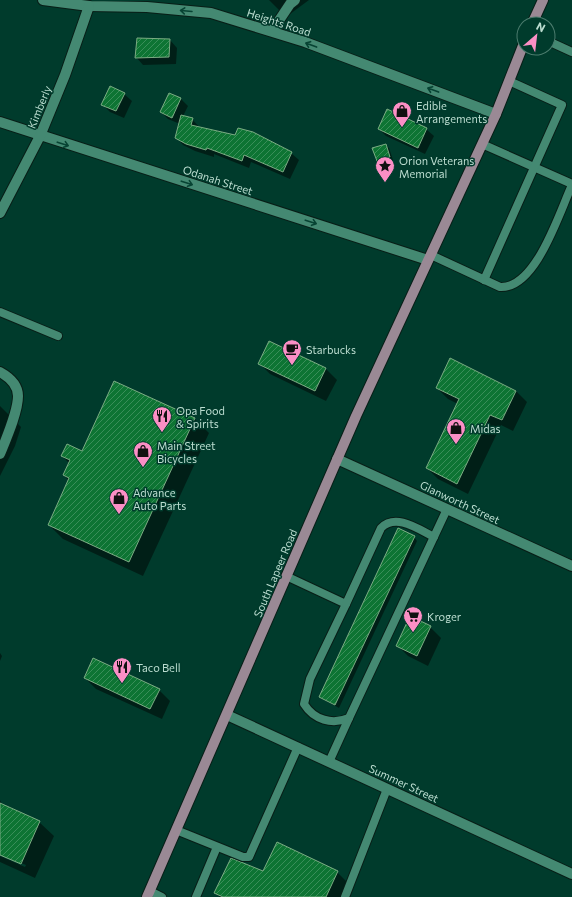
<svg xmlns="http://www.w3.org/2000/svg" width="572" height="897" viewBox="0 0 572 897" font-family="Commissioner,sans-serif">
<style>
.shadow{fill:#0007}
.building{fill:url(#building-hatch);stroke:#7bac83}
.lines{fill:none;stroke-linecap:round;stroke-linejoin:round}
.service-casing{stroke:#081e17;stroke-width:10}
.minor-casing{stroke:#081e17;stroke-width:12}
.primary-casing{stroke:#081e17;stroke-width:12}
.service{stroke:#448972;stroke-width:8}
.minor{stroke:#448972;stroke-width:10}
.primary{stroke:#9a8995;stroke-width:10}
.oneway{stroke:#074333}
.labels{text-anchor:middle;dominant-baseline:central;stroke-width:3;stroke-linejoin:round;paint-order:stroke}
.street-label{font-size:11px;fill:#bbddd0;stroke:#003b2c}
.poi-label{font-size:11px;fill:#bbddd0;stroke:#003b2c;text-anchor:start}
</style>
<defs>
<pattern id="building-hatch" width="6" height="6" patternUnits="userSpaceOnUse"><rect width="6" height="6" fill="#0d7433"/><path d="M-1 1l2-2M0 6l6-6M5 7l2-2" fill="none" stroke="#398e59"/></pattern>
</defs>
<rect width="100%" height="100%" fill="#003b2c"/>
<g class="shadow">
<path d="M269,0h40l-23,17z"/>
<path d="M170,40l7,8 -1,16 -33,1 -7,-8z"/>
<path d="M124,94l8,7 -8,17 -14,-6 -7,-7z"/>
<path d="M170,94l11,5 7,7 -5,10 9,3 8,9 36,8 55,17 8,7 -9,19 -39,-17 -2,6 -35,-14v3l-19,-6 -12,-6 -7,-8 4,-13 -12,-5 -7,-7z"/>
<path d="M379,129h47l8,7 -9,18 -39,-18z"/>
<path d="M385,145l4,3 4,12 -12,4 -3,-3z"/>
<path d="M451,359l65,32 11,11 -14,29 -12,-6 -33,69 -30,-15 -11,-11 31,-64 -10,-5 -11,-11z"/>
<path d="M259,363l67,6 11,11 -11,21 -56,-27z"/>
<path d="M115,382l80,37 14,14 -66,143 -80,-37 -14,-14 20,-44 -5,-6 5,-12 -7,-7 20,-4z"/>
<path d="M0,406l21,21 -6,19 -15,30z"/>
<path d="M414,537l3,4 -78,167 -19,-11z"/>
<path d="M430,627l11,11 -13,28 -20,-10 -11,-11z"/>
<path d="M0,653l2,3 -2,5z"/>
<path d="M85,678l74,12 11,11 -8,18 -66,-30z"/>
<path d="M0,800l2,5 37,17 15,14 -19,42 -35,-16v-6l25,11 1,-2 -26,-11z"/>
<path d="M277,844l60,28 15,15 -5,10h-127l-5,-5 48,-19z"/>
</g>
<g class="building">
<path d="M137,38l33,1 -1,18 -34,1z"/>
<path d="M110,86l15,7 -9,18 -15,-6z"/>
<path d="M169,93l12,5 -9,20 -12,-6z"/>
<path d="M387,109l40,19 -9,20 -40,-19z"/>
<path d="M181,115l12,3 -2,7 44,10 3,-7 15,4 39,20 -9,20 -39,-17 -2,6 -35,-13 -1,2 -20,-6 -11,-6z"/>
<path d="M386,144l4,13 -13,4 -5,-13z"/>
<path d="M269,341l57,27 -11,23 -57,-27z"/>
<path d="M450,358l66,33 -14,29 -12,-5 -33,69 -31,-16 33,-69 -23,-11z"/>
<path d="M114,381l81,37 -66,144 -81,-37 21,-47 -6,-3 7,-15 -9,-4 6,-12 15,7z"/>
<path d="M398,528l17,8 -80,169 -16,-8z"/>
<path d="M410,616l21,10 -14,30 -21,-10z"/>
<path d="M93,658l67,31 -10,20 -66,-31z"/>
<path d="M0,803l40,18 -19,43 -21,-9z"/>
<path d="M277,842l61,29 -12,26h-103l-9,-4 17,-35 32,13z"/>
</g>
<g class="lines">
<defs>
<g id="service">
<path d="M548,41l24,11"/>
<path d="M482,144l90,40"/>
<path d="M431,255l69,32c36,2 59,-74 72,-102"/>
<path d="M484,280l78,-175 -53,-24"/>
<path d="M0,312l58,24"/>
<path d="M286,576l60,28 -36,75 -6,25c10,16 28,21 45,14l98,-209"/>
<path d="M346,604l35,-76c15,-15 37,1 53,9"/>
<path d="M329,762l20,-44"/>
<path d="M176,830l67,27h6l49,-110"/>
<path d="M150,891l12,6"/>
<path d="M196,897l21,-50"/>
<path d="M345,897l42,-108"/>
</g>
<g id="minor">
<path d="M43,0l46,6 58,1 64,6 94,29 191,72"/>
<path d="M272,31l18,-27 5,-4"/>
<path d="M0,122l428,138"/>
<path d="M0,213l40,-77 25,-61 24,-69"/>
<path d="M0,372c9,5 18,13 18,24 0,16 -12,43 -18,58"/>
<path d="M337,459l235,107"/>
<path d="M227,715l345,159"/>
</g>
<g id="primary">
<path d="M532,24l11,-24"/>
<path d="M147,897l209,-481 140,-302 28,-71"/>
</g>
</defs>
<use href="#service" class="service-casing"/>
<use href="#minor" class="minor-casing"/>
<use href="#primary" class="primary-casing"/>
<use href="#service" class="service"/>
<use href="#minor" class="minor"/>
<use href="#primary" class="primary"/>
</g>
<defs><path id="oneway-shaft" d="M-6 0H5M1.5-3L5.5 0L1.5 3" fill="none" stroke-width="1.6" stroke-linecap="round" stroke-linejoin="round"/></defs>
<g class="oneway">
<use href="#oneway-shaft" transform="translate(186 11) rotate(-175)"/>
<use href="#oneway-shaft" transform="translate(311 45) rotate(-160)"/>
<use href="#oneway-shaft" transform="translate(433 90) rotate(-160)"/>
<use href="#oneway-shaft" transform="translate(63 144) rotate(18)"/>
<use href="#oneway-shaft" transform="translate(187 183) rotate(18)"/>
<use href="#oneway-shaft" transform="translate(311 222) rotate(18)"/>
</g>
<defs>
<symbol id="shop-pin" viewBox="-11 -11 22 30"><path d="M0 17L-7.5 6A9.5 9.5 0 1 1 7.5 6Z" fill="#fb8fc5" stroke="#003b2c"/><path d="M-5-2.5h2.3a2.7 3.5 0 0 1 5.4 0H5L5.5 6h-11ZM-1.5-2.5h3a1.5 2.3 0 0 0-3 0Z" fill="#111"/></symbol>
<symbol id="sight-pin" viewBox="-11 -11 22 30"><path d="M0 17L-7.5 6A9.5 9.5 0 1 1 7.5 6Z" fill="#fb8fc5" stroke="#003b2c"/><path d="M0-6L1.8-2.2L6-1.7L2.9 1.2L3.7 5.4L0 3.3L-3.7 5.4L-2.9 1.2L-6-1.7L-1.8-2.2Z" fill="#111"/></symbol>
<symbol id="cafe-pin" viewBox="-11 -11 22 30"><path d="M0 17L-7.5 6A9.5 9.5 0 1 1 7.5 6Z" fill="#fb8fc5" stroke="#003b2c"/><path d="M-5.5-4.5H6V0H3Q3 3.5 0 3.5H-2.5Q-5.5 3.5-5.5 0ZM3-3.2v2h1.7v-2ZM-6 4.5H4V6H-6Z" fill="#111"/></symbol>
<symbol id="restaurant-pin" viewBox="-11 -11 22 30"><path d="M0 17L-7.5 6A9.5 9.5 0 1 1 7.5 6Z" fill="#fb8fc5" stroke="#003b2c"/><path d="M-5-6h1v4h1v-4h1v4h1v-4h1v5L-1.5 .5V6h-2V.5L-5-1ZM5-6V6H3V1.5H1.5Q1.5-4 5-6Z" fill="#111"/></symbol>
<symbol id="supermarket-pin" viewBox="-11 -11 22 30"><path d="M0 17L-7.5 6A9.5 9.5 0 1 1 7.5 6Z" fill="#fb8fc5" stroke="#003b2c"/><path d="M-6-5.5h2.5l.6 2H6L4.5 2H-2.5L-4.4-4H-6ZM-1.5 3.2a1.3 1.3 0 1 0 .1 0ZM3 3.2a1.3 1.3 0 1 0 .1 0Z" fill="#111"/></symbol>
</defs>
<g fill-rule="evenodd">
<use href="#shop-pin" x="391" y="100" width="22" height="30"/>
<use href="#sight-pin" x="374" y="155" width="22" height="30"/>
<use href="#cafe-pin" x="281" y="338" width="22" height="30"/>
<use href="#restaurant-pin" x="151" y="405" width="22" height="30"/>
<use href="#shop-pin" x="445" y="417" width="22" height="30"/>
<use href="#shop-pin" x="132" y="440" width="22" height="30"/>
<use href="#shop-pin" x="108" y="487" width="22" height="30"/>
<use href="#supermarket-pin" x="402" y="605" width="22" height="30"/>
<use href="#restaurant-pin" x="111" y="656" width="22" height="30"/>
</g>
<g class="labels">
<g class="street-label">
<text transform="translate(279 22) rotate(18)">Heights Road</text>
<text transform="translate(39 107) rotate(-68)">Kimberly</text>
<text transform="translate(218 180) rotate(18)">Odanah Street</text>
<text transform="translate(460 502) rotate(25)">Glanworth Street</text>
<text transform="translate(275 573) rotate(-67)">South Lapeer Road</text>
<text transform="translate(404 783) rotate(25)">Summer Street</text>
</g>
<g class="poi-label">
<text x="416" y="105">Edible<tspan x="416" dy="13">Arrangements</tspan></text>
<text x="399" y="160">Orion Veterans<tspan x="399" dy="13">Memorial</tspan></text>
<text x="306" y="349">Starbucks</text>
<text x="176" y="410">Opa Food<tspan x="176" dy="13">&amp; Spirits</tspan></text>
<text x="470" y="428">Midas</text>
<text x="157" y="445">Main Street<tspan x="157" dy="13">Bicycles</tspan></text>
<text x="133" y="492">Advance<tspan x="133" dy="13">Auto Parts</tspan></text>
<text x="427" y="616">Kroger</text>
<text x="136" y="667">Taco Bell</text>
</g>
</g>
<g transform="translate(536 36) rotate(28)"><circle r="19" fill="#003b2c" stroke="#4b7c6e"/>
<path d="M0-3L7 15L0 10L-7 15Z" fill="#fb8fc5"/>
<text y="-6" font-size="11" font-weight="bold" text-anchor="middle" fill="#bbddd0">N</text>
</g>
</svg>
